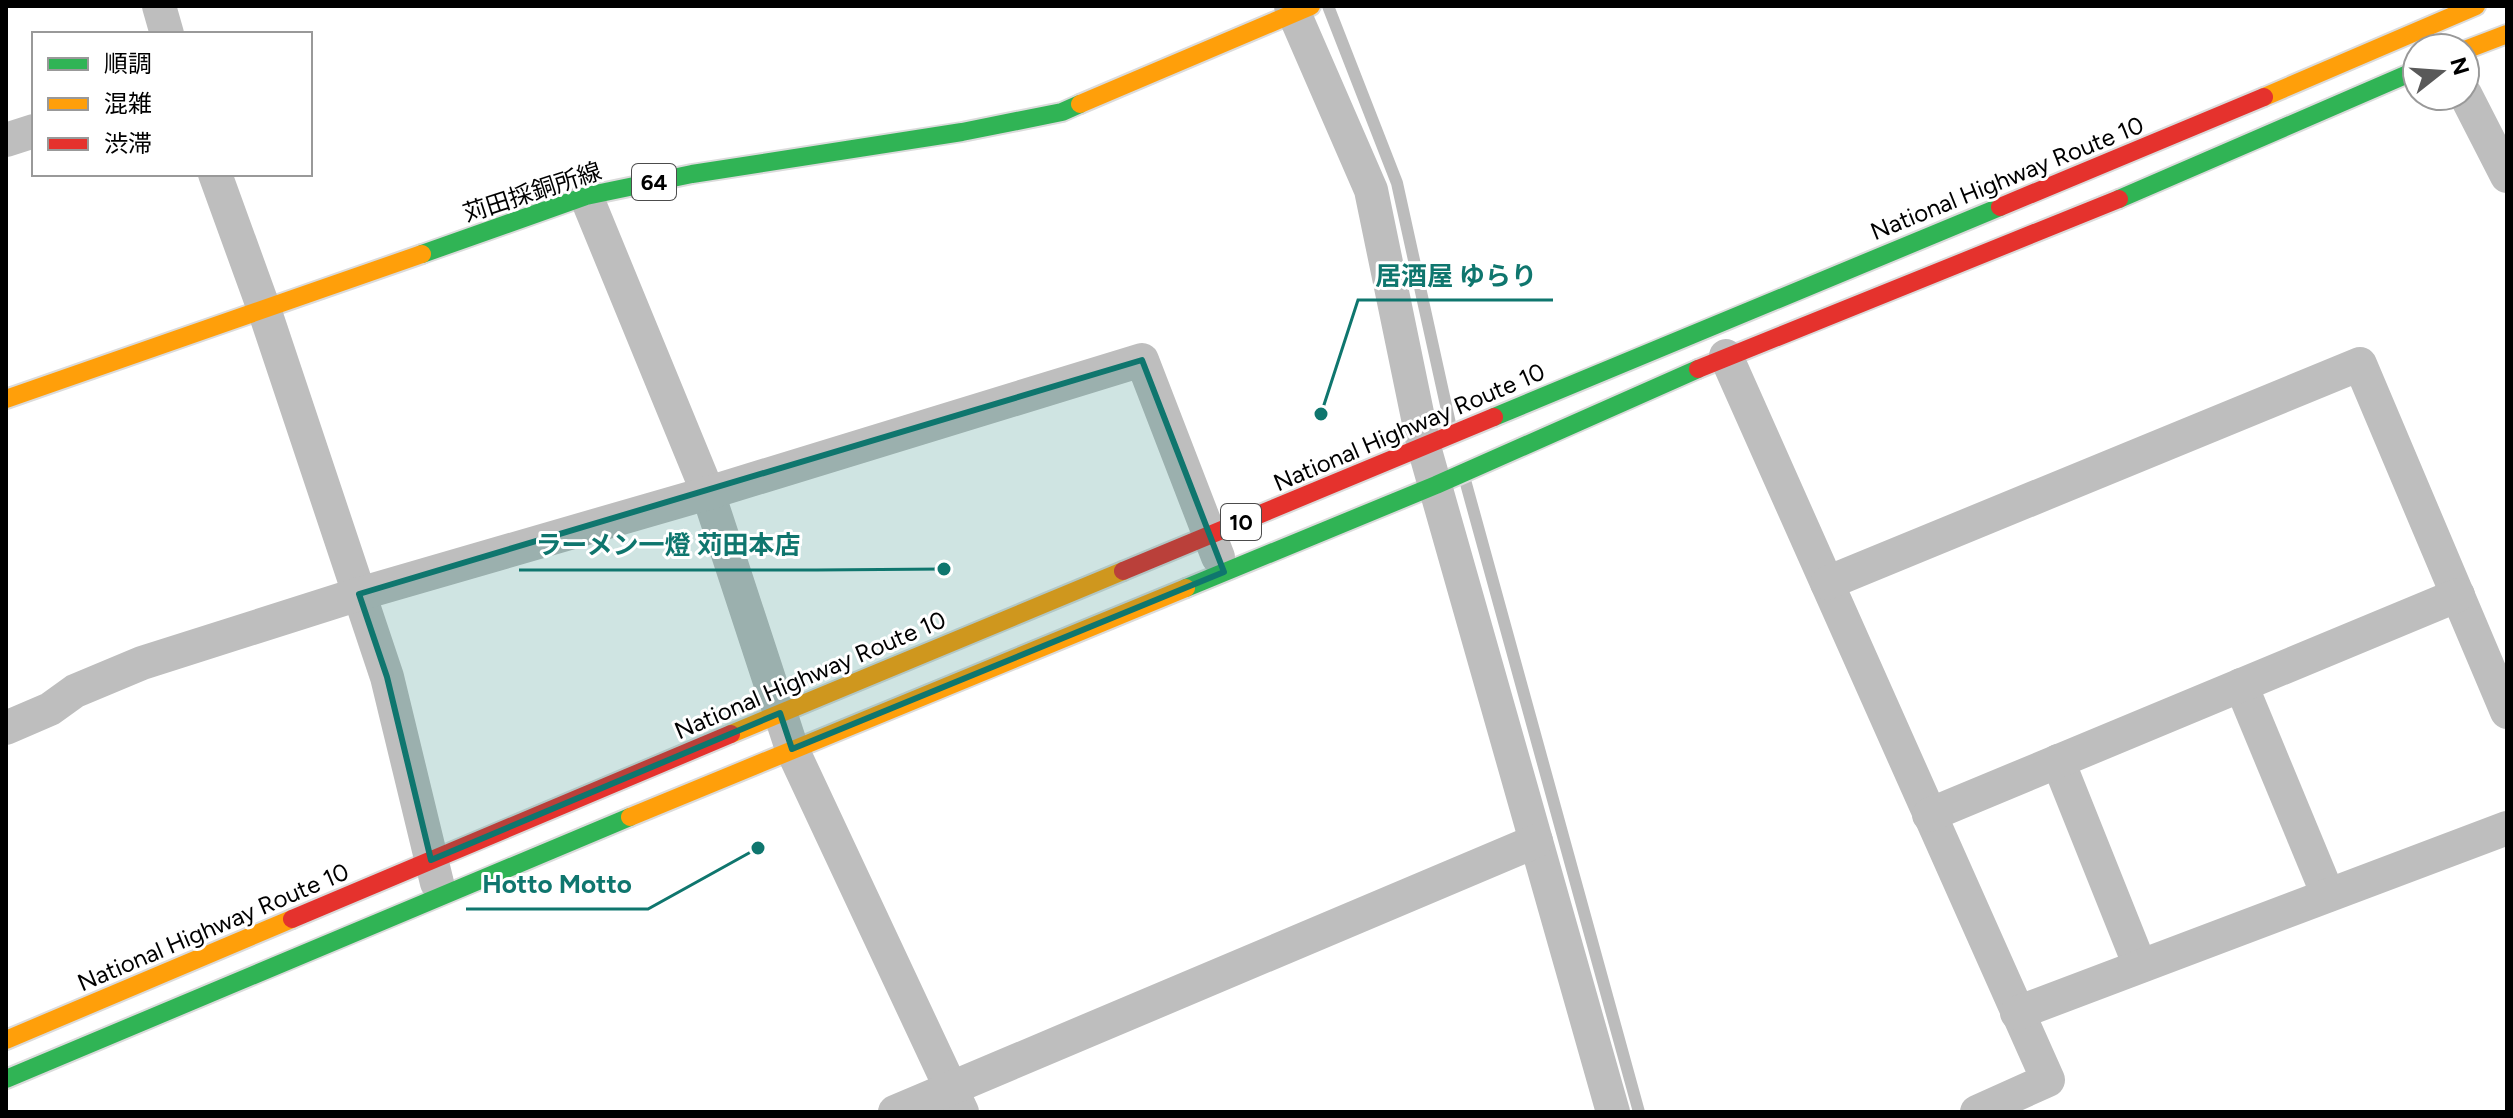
<svg xmlns="http://www.w3.org/2000/svg" width="2513" height="1118" viewBox="0 0 2513 1118" font-family="Figtree,'Noto Sans JP',sans-serif">
<style>
.lines{fill:none;stroke-linecap:round;stroke-linejoin:round}
.stream{stroke:#bcbcbc;stroke-width:12}
.fast-casing{stroke:#dbdbdb;stroke-width:22}
.slow-casing{stroke:#dbdbdb;stroke-width:22}
.jam-casing{stroke:#dbdbdb;stroke-width:22}
.street{stroke:#bebebe;stroke-width:34}
.fast{stroke:#30b455;stroke-width:18}
.slow{stroke:#ff9f0a;stroke-width:18}
.jam{stroke:#e5322d;stroke-width:18}
.marked{fill:#0f766e;fill-opacity:0.2;stroke:#0f766e;stroke-width:6;stroke-linejoin:round}
.labels{text-anchor:middle;dominant-baseline:central;stroke-width:6;stroke-linejoin:round;paint-order:stroke}
.shield{fill:#fff;stroke:#4c4c4c;stroke-width:2}
.shield-label{font-size:22px;font-weight:bold;fill:#000}
.street-label{font-size:24px;fill:#000;stroke:#fff}
.leader{fill:none;stroke:#0f766e;stroke-width:3}
.callout-dot{fill:#0f766e;stroke:#fff;stroke-width:3}
.callout-label{font-size:26px;text-anchor:middle;font-weight:bold;fill:#0f766e;stroke:#fff;stroke-width:6;stroke-linejoin:round;paint-order:stroke}
</style>
<rect width="100%" height="100%" fill="#fff"/>
<g class="lines">
<g class="stream">
<path d="M1328,6l69,177 54,245"/>
<path d="M1465,480l174,632"/>
</g>
<defs>
<g id="fast">
<path d="M2119,199l298,-129"/>
<path d="M422,254l164,-58 106,-22 270,-42 100,-20 18,-8"/>
<path d="M1494,417l506,-210"/>
<path d="M1186,588l250,-103 262,-116"/>
<path d="M6,1079l624,-262"/>
</g>
<g id="slow">
<path d="M2465,50l42,-16"/>
<path d="M2264,97l212,-91"/>
<path d="M1080,104l231,-98"/>
<path d="M6,399l416,-145"/>
<path d="M731,734l392,-163"/>
<path d="M630,817l556,-229"/>
<path d="M6,1040l286,-121"/>
</g>
<g id="jam">
<path d="M2000,207l264,-110"/>
<path d="M1698,369l421,-170"/>
<path d="M1123,571l371,-154"/>
<path d="M292,919l439,-185"/>
</g>
</defs>
<use href="#fast" class="fast-casing"/>
<use href="#slow" class="slow-casing"/>
<use href="#jam" class="jam-casing"/>
<g class="street">
<path d="M159,6l8,28"/>
<path d="M1291,6l80,184 53,257 189,665"/>
<path d="M2465,94l42,82"/>
<path d="M6,140l28,-9"/>
<path d="M215,174l49,135 123,368 50,206"/>
<path d="M586,196l122,297 84,256 170,363"/>
<path d="M1726,356l322,724 -71,32"/>
<path d="M1827,583l533,-219 147,348"/>
<path d="M2241,685l87,210"/>
<path d="M6,728l44,-19 25,-18 67,-28 217,-69 349,-101 434,-133 76,197"/>
<path d="M2058,761l82,205"/>
<path d="M1929,815l529,-220"/>
<path d="M2017,1013l490,-185"/>
<path d="M895,1112l641,-271"/>
</g>
<use href="#fast" class="fast"/>
<use href="#slow" class="slow"/>
<use href="#jam" class="jam"/>
</g>
<path class="marked" d="M1142,360l82,212 -432,177 -12,-36 -349,147 -44,-183 -28,-83z"/>
<g class="labels">
<g class="shield">
<rect x="632" y="164" width="44" height="36" rx="6"/>
<rect x="1221" y="504" width="40" height="36" rx="6"/>
</g>
<g class="shield-label">
<text x="654" y="182">64</text>
<text x="1241" y="522">10</text>
</g>
<g class="street-label">
<text transform="translate(2007 178) rotate(-22)">National Highway Route 10</text>
<text transform="translate(532 192) rotate(-18)">苅田採銅所線</text>
<text transform="translate(1409 427) rotate(-23)">National Highway Route 10</text>
<text transform="translate(810 675) rotate(-23)">National Highway Route 10</text>
<text transform="translate(213 927) rotate(-23)">National Highway Route 10</text>
</g>
</g>
<path class="leader" d="M1321 414L1358 300H1553M944 569L817 570H519M758 848L648 909H466"/>
<g class="callout-dot">
<circle cx="1321" cy="414" r="8"/>
<circle cx="944" cy="569" r="8"/>
<circle cx="758" cy="848" r="8"/>
</g>
<g class="callout-label">
<text x="1456" y="285">居酒屋 ゆらり</text>
<text x="668" y="554">ラーメン一燈 苅田本店</text>
<text x="557" y="893">Hotto Motto</text>
</g>
<rect width="2513" height="1118" fill="none" stroke="#000000" stroke-width="16"/>
<rect x="32" y="32" width="280" height="144" fill="#ffffff" stroke="#999999" stroke-width="2"/>
<rect x="48" y="58" width="40" height="12" fill="#30b455" stroke="#999999" stroke-width="2"/>
<text x="104" y="72" font-size="24" fill="#000000">順調</text>
<rect x="48" y="98" width="40" height="12" fill="#ff9f0a" stroke="#999999" stroke-width="2"/>
<text x="104" y="112" font-size="24" fill="#000000">混雑</text>
<rect x="48" y="138" width="40" height="12" fill="#e5322d" stroke="#999999" stroke-width="2"/>
<text x="104" y="152" font-size="24" fill="#000000">渋滞</text>
<g transform="translate(2441 72) rotate(73)"><circle r="38" fill="#ffffff" stroke="#999999" stroke-width="2"/>
<path d="M0-6L14 30L0 20L-14 30Z" fill="#595959"/>
<text y="-12" font-size="22" font-weight="bold" text-anchor="middle" fill="#000000">N</text>
</g>
</svg>
